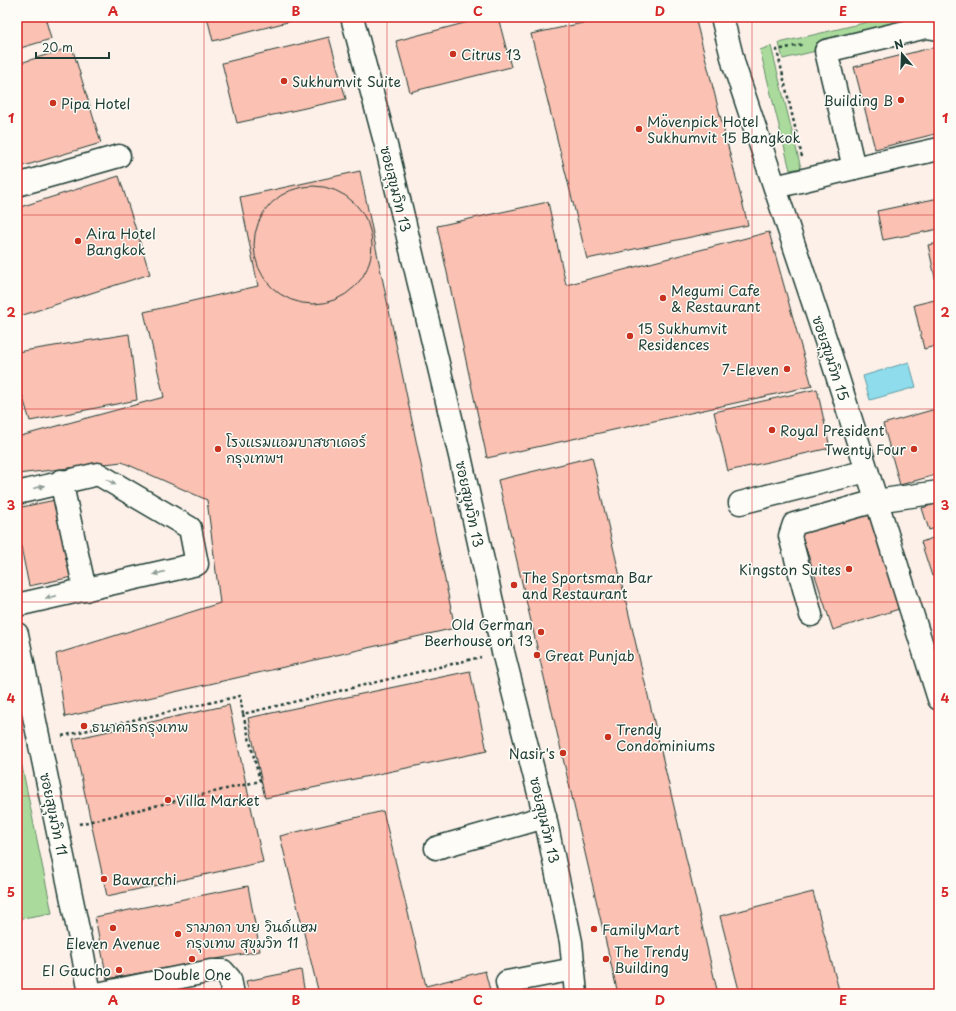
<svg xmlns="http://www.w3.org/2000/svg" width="956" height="1011" viewBox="0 0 956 1011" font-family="'Playpen Sans','Playpen Sans Thai',sans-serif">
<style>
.green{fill:#aadb9c;stroke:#648c68}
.water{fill:#8edcec;stroke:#629ca2}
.building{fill:#fbc1b3;stroke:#1f3d34}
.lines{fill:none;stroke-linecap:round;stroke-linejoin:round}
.minor-casing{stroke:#1f3d34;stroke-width:25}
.path{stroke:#1f3d34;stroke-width:2.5;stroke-dasharray:3 3;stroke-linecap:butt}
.minor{stroke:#fdfcf7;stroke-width:22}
.oneway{fill:#8e9c96}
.grid{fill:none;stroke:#d62828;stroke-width:1;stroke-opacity:0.55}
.poi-dot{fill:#c8321e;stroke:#fdfcf7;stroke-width:1.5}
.labels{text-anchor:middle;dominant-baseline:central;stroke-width:3;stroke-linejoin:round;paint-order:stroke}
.poi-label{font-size:14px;fill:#1f3d34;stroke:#fdfcf7;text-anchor:start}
.street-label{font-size:14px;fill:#1f3d34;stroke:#fdfcf7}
.neatline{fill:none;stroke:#d62828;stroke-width:1.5}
.grid-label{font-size:13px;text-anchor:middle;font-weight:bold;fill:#d62828}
</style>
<rect width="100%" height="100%" fill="#fdf0e9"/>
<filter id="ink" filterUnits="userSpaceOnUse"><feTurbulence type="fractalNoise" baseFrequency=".025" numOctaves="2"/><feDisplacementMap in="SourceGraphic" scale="8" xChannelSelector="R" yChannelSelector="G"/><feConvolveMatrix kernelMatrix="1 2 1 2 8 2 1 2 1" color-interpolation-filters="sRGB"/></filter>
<g filter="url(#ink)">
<g class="green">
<path d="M889,17h50v4l-156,38 -4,-16z"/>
<path d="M771,46l30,122 -11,2 -30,-120z"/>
<path d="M17,742l35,171 -35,6z"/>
</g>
<path class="water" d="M909,362l7,25 -46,13 -7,-24z"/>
<g class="building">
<path d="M17,17h28l6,22 -34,10z"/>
<path d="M207,17h100l-94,24z"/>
<path d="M487,17h11l13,50 -101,25 -14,-51z"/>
<path d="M611,17h84l53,208 -161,34 -56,-225z"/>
<path d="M329,37l17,62 -109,24 -15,-60z"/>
<path d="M939,46v87l-64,16 -21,-82z"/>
<path d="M72,47l29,96 -84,25v-104z"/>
<path d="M360,171l95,457 -390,89 -9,-63 164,-51 -13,-103 -85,-38 -105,12v-37l147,-40 -20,-85 114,-26 -18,-89z"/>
<path d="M119,176l31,98 -133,43v-109z"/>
<circle cx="313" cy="245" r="59"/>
<path d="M939,198v31l-56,11 -6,-29z"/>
<path d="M548,202l18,83 203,-53 43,154 -325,72 -50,-232z"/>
<path d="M939,243v39h-3l-8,-37z"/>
<path d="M939,299v46l-15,4 -10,-44z"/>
<path d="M129,334l8,66 -107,21 -13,-43v-26z"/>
<path d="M817,389l13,59 -102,23 -14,-59z"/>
<path d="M939,408v66l-39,11 -17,-61z"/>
<path d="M592,457l126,537h-100l-120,-514z"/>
<path d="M60,499l17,77 -48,10 -12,-59v-19z"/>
<path d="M939,503v24l-10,3 -7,-22z"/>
<path d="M867,509l32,100 -66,21 -33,-100z"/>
<path d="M939,536v38l-7,2 -11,-34z"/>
<path d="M470,671l17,80 -222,47 -17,-80z"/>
<path d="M229,705l34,157 -156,34 -34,-157z"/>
<path d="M383,811l43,175 59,-15 6,23h-172l-39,-158z"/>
<path d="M248,886l12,65 -153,28 -12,-62z"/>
<path d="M813,892l27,102h-100l-20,-78z"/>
<path d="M301,970l4,24h-56l-3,-13z"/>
</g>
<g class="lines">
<defs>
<g id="minor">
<path d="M352,17l36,136 72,303 43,196 42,165 26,125 5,52"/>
<path d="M722,17l12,48 95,285 110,349"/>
<path d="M854,168l85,-19"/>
<path d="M17,185l102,-29"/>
<path d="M775,187l79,-19 -28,-117 100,-24 13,2"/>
<path d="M61,481l24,109"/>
<path d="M17,493l81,-19 92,54 7,36 -180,41"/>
<path d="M740,503l127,-32"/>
<path d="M811,615l-21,-79 4,-12 82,-23 63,-9"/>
<path d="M17,634l63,305 10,55"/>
<path d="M436,848l109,-31"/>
<path d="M97,994l114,-23h12l7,8 3,15"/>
<path d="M510,994l-3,-12 67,-13"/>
</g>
</defs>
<use href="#minor" class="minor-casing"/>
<g class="path">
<path d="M802,157l-25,-107 27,-6"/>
<path d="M62,736l178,-40 3,18"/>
<path d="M79,824l181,-43 -17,-67 238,-57"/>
</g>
<use href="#minor" class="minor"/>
</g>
<defs><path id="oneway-solid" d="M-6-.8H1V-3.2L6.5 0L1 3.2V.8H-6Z"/></defs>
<g class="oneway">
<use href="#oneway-solid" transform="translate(111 482) rotate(31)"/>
<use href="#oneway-solid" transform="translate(39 487) rotate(-15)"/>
<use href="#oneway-solid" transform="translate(159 573) rotate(167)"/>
<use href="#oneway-solid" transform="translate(51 597) rotate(167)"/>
</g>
</g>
<path class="grid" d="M204,17v977M387,17v977M569,17v977M752,17v977M17,215h922M17,409h922M17,602h922M17,796h922"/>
<g class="poi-dot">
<circle cx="453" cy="54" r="4"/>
<circle cx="284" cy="81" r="4"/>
<circle cx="901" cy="100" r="4"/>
<circle cx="53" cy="103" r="4"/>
<circle cx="639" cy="129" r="4"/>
<circle cx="78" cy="241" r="4"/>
<circle cx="663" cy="298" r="4"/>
<circle cx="630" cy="336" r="4"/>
<circle cx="787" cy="369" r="4"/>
<circle cx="772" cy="430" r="4"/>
<circle cx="218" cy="449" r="4"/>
<circle cx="914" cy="449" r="4"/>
<circle cx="849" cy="569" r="4"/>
<circle cx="514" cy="585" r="4"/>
<circle cx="541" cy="632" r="4"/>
<circle cx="537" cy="655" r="4"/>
<circle cx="84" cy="726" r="4"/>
<circle cx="608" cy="737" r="4"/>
<circle cx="563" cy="753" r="4"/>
<circle cx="168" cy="800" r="4"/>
<circle cx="104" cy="879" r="4"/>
<circle cx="113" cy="928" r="4"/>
<circle cx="594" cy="929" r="4"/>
<circle cx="178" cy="934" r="4"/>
<circle cx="192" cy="959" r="4"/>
<circle cx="606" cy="959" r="4"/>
<circle cx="119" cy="970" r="4"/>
</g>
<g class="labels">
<g class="poi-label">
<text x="461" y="54">Citrus 13</text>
<text x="292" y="81">Sukhumvit Suite</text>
<text x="893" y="100" text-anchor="end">Building B</text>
<text x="61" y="103">Pipa Hotel</text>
<text x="647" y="121">Mövenpick Hotel<tspan x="647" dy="16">Sukhumvit 15 Bangkok</tspan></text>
<text x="86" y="233">Aira Hotel<tspan x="86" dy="16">Bangkok</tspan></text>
<text x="671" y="290">Megumi Cafe<tspan x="671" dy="16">&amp; Restaurant</tspan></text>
<text x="638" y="328">15 Sukhumvit<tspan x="638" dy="16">Residences</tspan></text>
<text x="779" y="369" text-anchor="end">7-Eleven</text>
<text x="780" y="430">Royal President</text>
<text x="226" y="441">โรงแรมแอมบาสซาเดอร์<tspan x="226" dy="16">กรุงเทพฯ</tspan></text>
<text x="906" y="449" text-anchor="end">Twenty Four</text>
<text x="841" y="569" text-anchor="end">Kingston Suites</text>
<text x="522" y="577">The Sportsman Bar<tspan x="522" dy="16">and Restaurant</tspan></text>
<text x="533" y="624" text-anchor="end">Old German<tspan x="533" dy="16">Beerhouse on 13</tspan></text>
<text x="545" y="655">Great Punjab</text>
<text x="92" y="726">ธนาคารกรุงเทพ</text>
<text x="616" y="729">Trendy<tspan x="616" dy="16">Condominiums</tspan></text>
<text x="555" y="753" text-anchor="end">Nasir's</text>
<text x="176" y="800">Villa Market</text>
<text x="112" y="879">Bawarchi</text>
<text x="186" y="926">รามาดา บาย วินด์แฮม<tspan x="186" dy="16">กรุงเทพ สุขุมวิท 11</tspan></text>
<text x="602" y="929">FamilyMart</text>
<text x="113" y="943" text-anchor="middle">Eleven Avenue</text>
<text x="614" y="951">The Trendy<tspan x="614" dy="16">Building</tspan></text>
<text x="111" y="970" text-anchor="end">El Gaucho</text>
<text x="192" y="974" text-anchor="middle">Double One</text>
</g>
<g class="street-label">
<text transform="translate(396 189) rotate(76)">ซอยสุขุมวิท 13</text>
<text transform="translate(831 358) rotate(72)">ซอยสุขุมวิท 15</text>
<text transform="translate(470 504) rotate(78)">ซอยสุขุมวิท 13</text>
<text transform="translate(54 814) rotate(78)">ซอยสุขุมวิท 11</text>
<text transform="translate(545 820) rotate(77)">ซอยสุขุมวิท 13</text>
</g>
</g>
<rect width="956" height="1011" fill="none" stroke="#fdfcf7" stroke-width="44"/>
<g transform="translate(902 54) rotate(341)" stroke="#fdfcf7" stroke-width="3" paint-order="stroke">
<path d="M0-3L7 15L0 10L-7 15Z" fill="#1f3d34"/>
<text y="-6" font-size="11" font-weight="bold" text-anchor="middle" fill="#1f3d34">N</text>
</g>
<path d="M36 52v6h73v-6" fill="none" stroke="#1f3d34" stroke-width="2"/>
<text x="42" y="52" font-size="12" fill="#1f3d34" stroke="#fdfcf7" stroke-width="3" paint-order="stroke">20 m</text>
<rect x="22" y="22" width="912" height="967" class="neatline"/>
<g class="grid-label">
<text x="113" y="16">A</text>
<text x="296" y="16">B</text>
<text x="478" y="16">C</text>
<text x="660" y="16">D</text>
<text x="843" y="16">E</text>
<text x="11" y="123">1</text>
<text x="945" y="123">1</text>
<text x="11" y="317">2</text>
<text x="945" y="317">2</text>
<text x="11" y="510">3</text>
<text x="945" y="510">3</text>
<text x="11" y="703">4</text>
<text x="945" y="703">4</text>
<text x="11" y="897">5</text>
<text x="945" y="897">5</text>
<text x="113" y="1005">A</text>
<text x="296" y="1005">B</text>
<text x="478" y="1005">C</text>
<text x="660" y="1005">D</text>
<text x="843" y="1005">E</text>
</g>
</svg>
